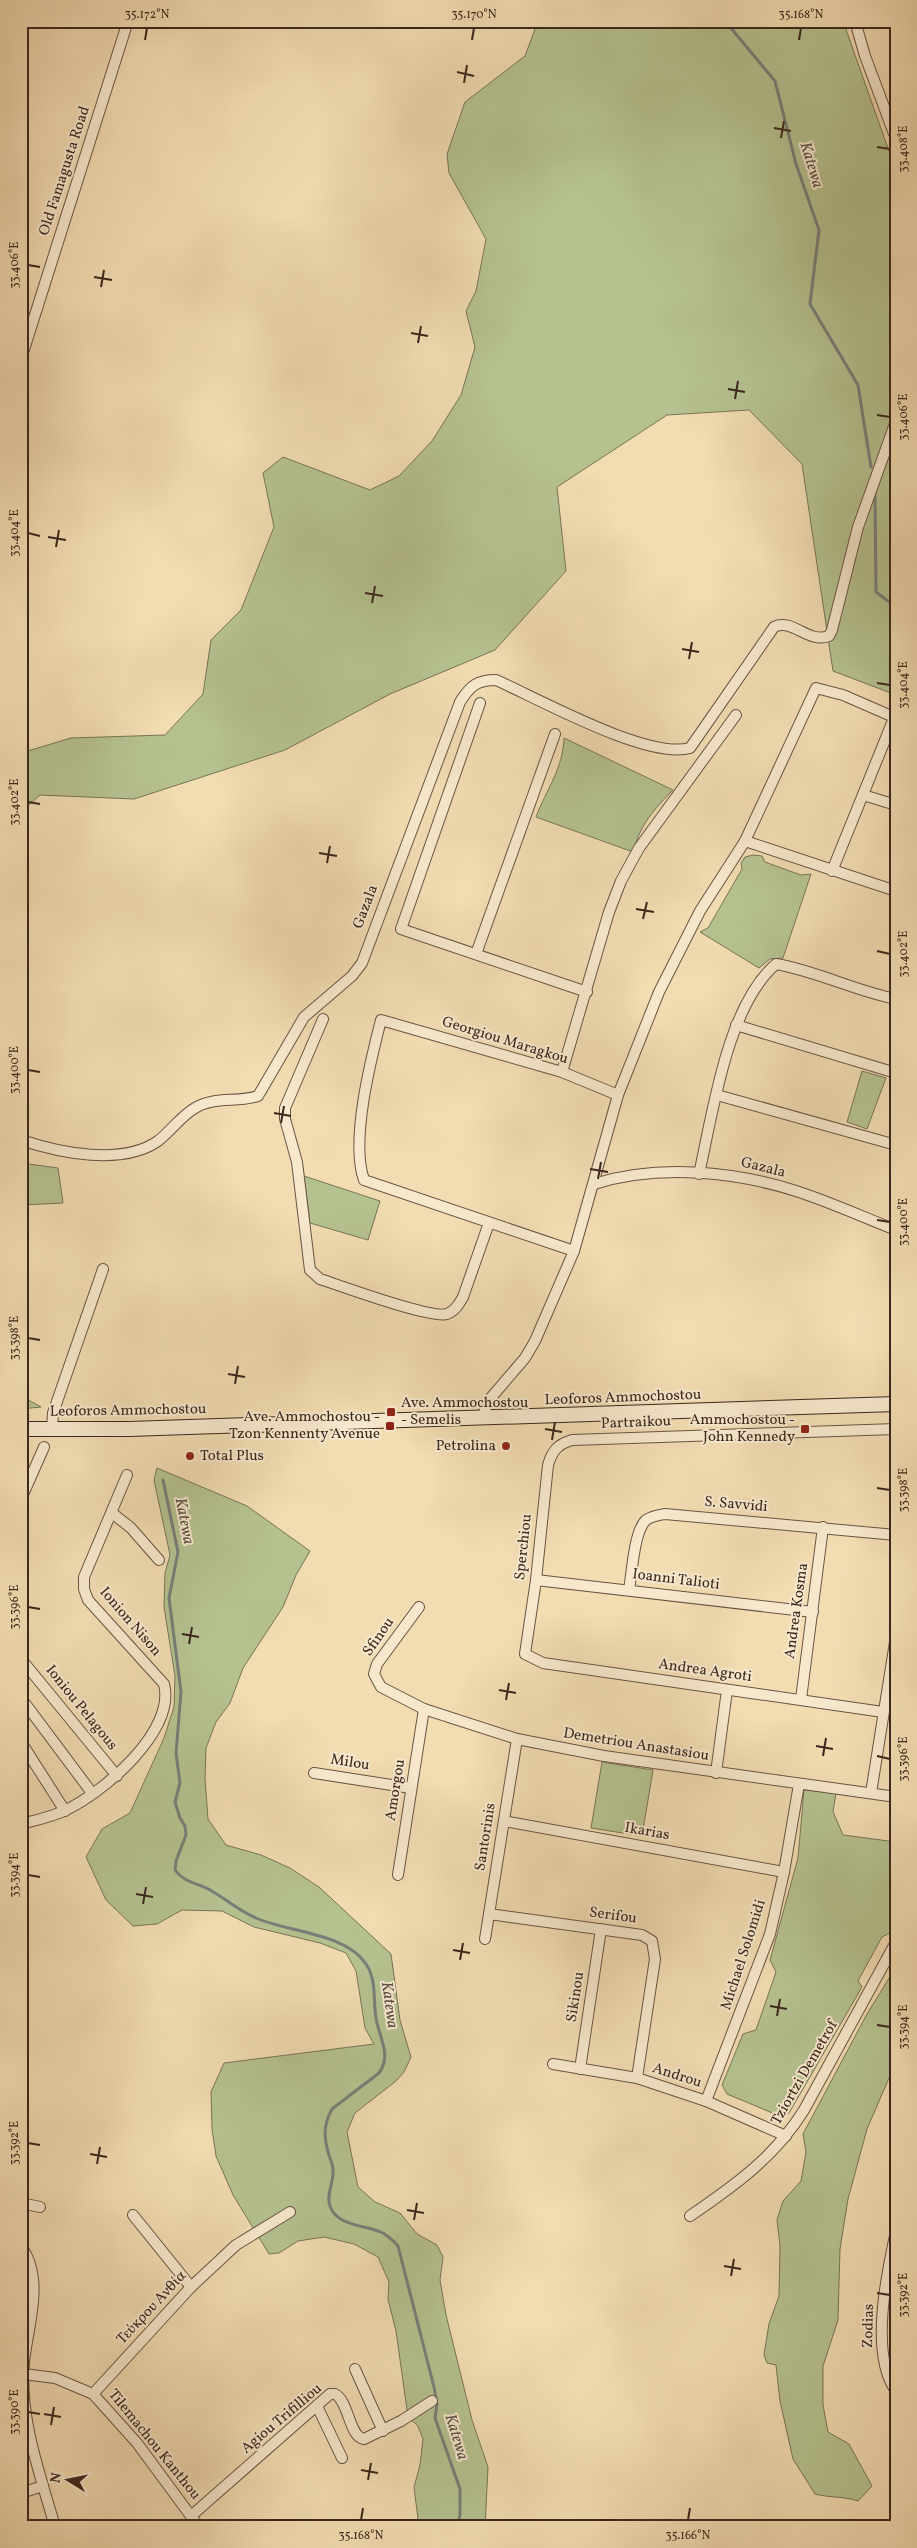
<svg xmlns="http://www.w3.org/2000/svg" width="917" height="2548" viewBox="0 0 917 2548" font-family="Vollkorn,serif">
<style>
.green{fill:#b5c290;stroke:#787457}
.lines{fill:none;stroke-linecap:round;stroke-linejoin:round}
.stream{stroke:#787f7a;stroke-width:3}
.minor-casing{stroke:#695443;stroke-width:12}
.secondary-casing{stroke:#3b271e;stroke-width:16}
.minor{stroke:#f7e8cd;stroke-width:10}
.secondary{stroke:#f7e8cd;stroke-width:14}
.ticks{fill:none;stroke:#3b271e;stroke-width:2}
.poi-dot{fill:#8f2418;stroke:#f7e8cd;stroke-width:2}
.labels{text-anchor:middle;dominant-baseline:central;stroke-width:4;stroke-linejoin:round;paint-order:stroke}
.street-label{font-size:15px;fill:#3b271e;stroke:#f7e8cd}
.poi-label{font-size:15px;fill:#3b271e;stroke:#f7e8cd;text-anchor:end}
.water-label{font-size:16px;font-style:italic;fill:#544c44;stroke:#f7e8cd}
.neatline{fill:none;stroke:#3b271e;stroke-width:2}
.ticks-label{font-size:12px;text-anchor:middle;fill:#3b271e}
</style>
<rect width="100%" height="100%" fill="#f2dcb2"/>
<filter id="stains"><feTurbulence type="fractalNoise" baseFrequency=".004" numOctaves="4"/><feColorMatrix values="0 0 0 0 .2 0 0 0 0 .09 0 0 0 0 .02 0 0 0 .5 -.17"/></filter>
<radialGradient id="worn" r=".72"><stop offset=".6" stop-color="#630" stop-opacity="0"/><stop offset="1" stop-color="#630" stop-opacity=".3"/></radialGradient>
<g class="green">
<path d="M538,21h305l53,150v524l-63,-24 -31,-207 -53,-54 -82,5 -110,72 9,84 -71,79 -105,44 -105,56 -151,49 -94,-4 -19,17v-59l50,-15 94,-3 38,-41 8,-54 30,-30 33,-83 -11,-54 20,-16 87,33 29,-14 33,-35 29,-46 14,-48 -9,-36 10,-20 10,-52 -37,-66 -2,-19 18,-52 60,-46z"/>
<path d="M564,738l109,52c-20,21 -32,33 -40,62l-97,-35c10,-27 27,-48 28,-79z"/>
<path d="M753,855l9,1 3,6 36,13 10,-1 -28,84 -13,1 -11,9 -59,-36 8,-4 34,-59 -1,-6 4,-6z"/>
<path d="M862,1071l24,7 -19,51 -20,-7z"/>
<path d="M21,1163l37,5 5,35 -42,2z"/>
<path d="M304,1176l76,25 -12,39 -58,-17z"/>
<path d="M21,1396l20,11 -20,2z"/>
<path d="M157,1468l90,38 63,45 -14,24 -13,32 -40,61 -13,35 -14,19 -10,26 -1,31 3,40 18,26 35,10 29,13 29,19 72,67 9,66 11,37 -7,15 -8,9 -41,32 -8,19 11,55 17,15 25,11 17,21 20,11 6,12 -3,23 6,35 26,105 16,47 -3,60h-66l-5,-40 6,-22 3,-26 -5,-13 -10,-9 -12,-86 -8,-32 1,-17 -11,-25 -24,-13 -30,-7 -26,4 -19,12 -10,1 -36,-59 -17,-39 -4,-27 -1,-37 13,-29 150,-19 -9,-16 -9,-57 -10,-18 -26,-10 -66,-16 -32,-16 -40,-1 -25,14 -24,2 -27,-26 -20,-43 16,-28 28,-16 34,-75 10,-31 1,-31 -11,-69 1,-34 5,-18 -16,-75z"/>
<path d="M602,1762l51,8 -11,66 -51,-8z"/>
<path d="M804,1790l32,3 -3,19 10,23 53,7v82l-4,8 -10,5 -24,44 4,6 -73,126 -7,4 -55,-23 -5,-9 21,-51 13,-4 20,-58 -6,-12 28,-102z"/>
<path d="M896,1967v95l-29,67 -19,70 -8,50 -2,71 -15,46v39l5,27 21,12 23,42 -14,15c-15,-5 -28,-3 -43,-7l-22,-35 -13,-58 -4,-36 -9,-2 -3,-8 5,-31 10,-28 1,-51 -3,-25 6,-19 18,-20 5,-29 -3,-18 64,-120z"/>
</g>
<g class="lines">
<g class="stream">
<path d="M725,21l50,60 21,83 23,66 -9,74 48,81 13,82"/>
<path d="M875,493l1,99 20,15"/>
<path d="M163,1480l15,72 -9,46 12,94 -5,61 4,30 -5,19 5,16 5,8 1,9 -10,26 -1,9c9,13 23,13 35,20 16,9 29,21 46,28 31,14 90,15 110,46 12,18 6,39 11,59 4,17 14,34 2,50l-47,36c-11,19 -7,36 0,55 5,14 -7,29 -2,42 7,21 37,19 53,27 6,4 11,8 15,13l36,141 3,17 -2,14 25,71v26l-3,12"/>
</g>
<defs>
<g id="minor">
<path d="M855,21l10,35 31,83"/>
<path d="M21,359l107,-338"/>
<path d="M480,703l-79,226 186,63"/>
<path d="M863,795l33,10"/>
<path d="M745,841l151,50"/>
<path d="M832,871l62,-153"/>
<path d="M476,954l79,-220"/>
<path d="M323,1019l-38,89v11l12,43 13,108 10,9c21,7 111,40 127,35 8,-3 12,-10 16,-17l26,-74"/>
<path d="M736,1025l160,48"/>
<path d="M562,1072l47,-160 12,-31 18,-33 97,-133"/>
<path d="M717,1095l179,50"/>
<path d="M21,1140c39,13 101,26 137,1 13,-10 23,-25 37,-33 19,-12 42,-5 63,-12l46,-79 48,-41 10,-13 98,-261c10,-16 17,-22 36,-22 43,19 152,80 194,68l84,-121c19,-9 34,17 55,9l3,-6 26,-103 38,-106"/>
<path d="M699,1174c14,-62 28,-168 77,-210 41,7 79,27 120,35"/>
<path d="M594,1184c64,-20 139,-13 202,7 34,11 67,26 100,39"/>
<path d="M574,1251l-210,-71c-14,-39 7,-121 17,-160l181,52 56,23"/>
<path d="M482,1418l7,-18 36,-42 10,-17 39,-90 44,-156 41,-103 41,-81 45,-70 71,-153 27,7 53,23"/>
<path d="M52,1429l1,-16 50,-144"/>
<path d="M21,1499l23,-52"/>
<path d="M112,1513l19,15 28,32"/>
<path d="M536,1580l277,32"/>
<path d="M629,1590c3,-17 5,-59 17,-70 6,-4 13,-5 19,-6l231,21"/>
<path d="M419,1607l-42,57 -3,10 7,13 43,22 93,30 87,17 292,41"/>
<path d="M21,1659l96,117"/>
<path d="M21,1698l71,95"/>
<path d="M801,1699l22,-172"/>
<path d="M883,1712l-340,-49 -18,-9 11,-74 12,-115c4,-14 10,-21 24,-25l324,-11"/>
<path d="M21,1742l44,69"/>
<path d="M314,1773l97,15"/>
<path d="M716,1773l11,-83"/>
<path d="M871,1793l25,-157"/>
<path d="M504,1821l280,51"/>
<path d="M21,1824c15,-4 31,-7 45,-14 38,-18 110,-79 98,-126l-76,-84 -4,-11v-12l43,-102"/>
<path d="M398,1875l26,-166"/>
<path d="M489,1914l153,21 10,6 3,18 -18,119"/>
<path d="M485,1939l32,-200"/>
<path d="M553,2064l84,14 69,23 80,35"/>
<path d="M580,2069l21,-140"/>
<path d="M706,2101l64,-167 14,-62 15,-88"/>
<path d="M21,2203l19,4"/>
<path d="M133,2215l58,72"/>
<path d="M690,2216c44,-30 85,-59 114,-106l92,-168"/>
<path d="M896,2231c-9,41 -27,123 0,160"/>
<path d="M21,2246c24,34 7,78 3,116 -5,57 16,111 31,165"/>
<path d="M355,2369l28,62"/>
<path d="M24,2374l31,4 38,16 44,49 62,84"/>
<path d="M93,2394l98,-107 45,-42 54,-33"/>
<path d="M317,2406l25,52"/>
<path d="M21,2493l22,-7"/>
<path d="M191,2516l139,-122h5c14,7 14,43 29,45l37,-18 31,-20"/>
</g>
<path id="secondary" d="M21,1429h108l767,-25"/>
</defs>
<use href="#minor" class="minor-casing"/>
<use href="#secondary" class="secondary-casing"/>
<use href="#minor" class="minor"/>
<use href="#secondary" class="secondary"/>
</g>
<path class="ticks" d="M145,40l2,-12M472,40l2,-12M799,40l2,-12M457,72l17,4M464,83l3,-18M774,128l17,3M781,138l3,-17M877,147l13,2M28,265l12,2M94,277l18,3M101,287l3,-17M411,333l17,3M418,343l3,-17M728,389l17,3M735,399l3,-18M877,415l13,2M28,533l12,3M48,537l18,3M56,547l3,-17M365,593l18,3M372,603l3,-17M682,649l17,3M689,659l3,-17M877,683l13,2M28,802l12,2M319,853l18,3M327,863l3,-17M636,909l18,3M643,919l4,-17M877,951l13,3M28,1070l12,2M274,1113l17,3M281,1123l3,-17M590,1169l18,3M598,1179l3,-17M877,1220l13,2M28,1338l12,2M228,1374l17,3M235,1384l3,-18M545,1429l17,3M552,1440l3,-18M877,1488l13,2M28,1607l12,2M182,1634l17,3M189,1644l3,-17M499,1690l17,3M506,1700l3,-17M816,1746l17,3M823,1756l3,-18M877,1756l13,3M28,1875l12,2M136,1894l17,3M143,1904l3,-17M453,1950l17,3M460,1960l3,-17M770,2006l17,3M777,2016l3,-17M877,2025l13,2M28,2143l12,2M90,2154l17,3M97,2164l3,-17M407,2210l17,3M414,2220l3,-17M724,2266l17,3M731,2276l3,-17M877,2293l13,2M28,2412l12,2M44,2414l17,3M51,2425l3,-18M361,2470l17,3M368,2480l3,-17M361,2520l2,-12M688,2520l2,-12"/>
<g class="poi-dot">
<rect x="386" y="1407" width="10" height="10" rx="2.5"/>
<rect x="385" y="1421" width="10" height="10" rx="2.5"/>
<rect x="800" y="1424" width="10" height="10" rx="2.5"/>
<circle cx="506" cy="1446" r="5"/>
<circle cx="190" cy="1456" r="5"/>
</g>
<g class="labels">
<g class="street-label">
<text transform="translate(65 171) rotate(-72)">Old Famagusta Road</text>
<text transform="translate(366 907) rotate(-69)">Gazala</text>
<text transform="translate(505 1041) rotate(17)">Georgiou Maragkou</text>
<text transform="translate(763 1168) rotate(14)">Gazala</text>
<text transform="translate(623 1398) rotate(-2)">Leoforos Ammochostou</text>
<text transform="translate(128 1411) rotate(-1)">Leoforos Ammochostou</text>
<text transform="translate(636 1423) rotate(-2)">Partraikou</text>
<text transform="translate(736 1505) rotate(5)">S. Savvidi</text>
<text transform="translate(524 1547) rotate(-84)">Sperchiou</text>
<text transform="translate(676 1580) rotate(7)">Ioanni Talioti</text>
<text transform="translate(797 1611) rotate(-82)">Andrea Kosma</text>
<text transform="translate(130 1622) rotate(49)">Ionion Nison</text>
<text transform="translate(379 1637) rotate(-55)">Sfinou</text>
<text transform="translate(705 1671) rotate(8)">Andrea Agroti</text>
<text transform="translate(81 1708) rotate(51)">Ioniou Pelagous</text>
<text transform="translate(636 1745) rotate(9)">Demetriou Anastasiou</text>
<text transform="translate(350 1763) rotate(9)">Milou</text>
<text transform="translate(396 1790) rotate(-81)">Amorgou</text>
<text transform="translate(647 1832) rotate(10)">Ikarias</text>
<text transform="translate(486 1837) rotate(-81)">Santorinis</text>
<text transform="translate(613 1916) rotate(8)">Serifou</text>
<text transform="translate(744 1955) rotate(-72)">Michael Solomidi</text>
<text transform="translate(576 1997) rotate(-81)">Sikinou</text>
<text transform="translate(805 2073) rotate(-60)">Tziortzi Demetrof</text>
<text transform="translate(677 2076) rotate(18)">Androu</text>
<text transform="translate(152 2308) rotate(-47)">Τεύκρου Ανθία</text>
<text transform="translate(869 2326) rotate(-89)">Zodias</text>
<text transform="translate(282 2419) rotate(-40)">Agiou Trifilliou</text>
<text transform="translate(154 2445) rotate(51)">Tilemachou Kanthou</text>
</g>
<g class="poi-label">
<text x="401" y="1403" text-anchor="start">Ave. Ammochostou<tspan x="401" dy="17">- Semelis</tspan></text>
<text x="380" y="1417">Ave. Ammochostou -<tspan x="380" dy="17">Tzon Kennenty Avenue</tspan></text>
<text x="795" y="1420">Ammochostou -<tspan x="795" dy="17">John Kennedy</tspan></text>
<text x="496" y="1446">Petrolina</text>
<text x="200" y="1456" text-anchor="start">Total Plus</text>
</g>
<g class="water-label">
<text transform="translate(811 165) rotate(73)">Katewa</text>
<text transform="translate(184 1521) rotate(79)">Katewa</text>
<text transform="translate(389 2005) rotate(82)">Katewa</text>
<text transform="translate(456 2437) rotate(73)">Katewa</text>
</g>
</g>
<rect width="917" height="2548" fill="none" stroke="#f2dcb2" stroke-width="55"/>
<g transform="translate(68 2480) rotate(280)" stroke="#f7e8cd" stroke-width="4" paint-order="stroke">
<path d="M0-4L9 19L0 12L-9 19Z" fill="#3b271e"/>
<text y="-8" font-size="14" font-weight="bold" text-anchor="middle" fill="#3b271e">N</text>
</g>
<rect x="28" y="28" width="862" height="2492" class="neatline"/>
<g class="ticks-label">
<text x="147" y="18">35.172°N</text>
<text x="474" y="18">35.170°N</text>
<text x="801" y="18">35.168°N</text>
<text transform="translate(903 149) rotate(-90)" y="4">33.408°E</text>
<text transform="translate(14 265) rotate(-90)" y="4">33.406°E</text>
<text transform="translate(903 417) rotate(-90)" y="4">33.406°E</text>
<text transform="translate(14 533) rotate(-90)" y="4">33.404°E</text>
<text transform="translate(903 685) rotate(-90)" y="4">33.404°E</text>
<text transform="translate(14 802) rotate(-90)" y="4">33.402°E</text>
<text transform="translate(903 954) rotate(-90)" y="4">33.402°E</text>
<text transform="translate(14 1070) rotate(-90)" y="4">33.400°E</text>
<text transform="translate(903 1222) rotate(-90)" y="4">33.400°E</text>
<text transform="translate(14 1338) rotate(-90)" y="4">33.398°E</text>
<text transform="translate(903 1490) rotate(-90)" y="4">33.398°E</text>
<text transform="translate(14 1607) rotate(-90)" y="4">33.396°E</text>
<text transform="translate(903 1759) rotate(-90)" y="4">33.396°E</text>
<text transform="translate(14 1875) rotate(-90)" y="4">33.394°E</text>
<text transform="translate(903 2027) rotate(-90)" y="4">33.394°E</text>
<text transform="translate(14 2143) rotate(-90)" y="4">33.392°E</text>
<text transform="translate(903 2295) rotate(-90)" y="4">33.392°E</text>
<text transform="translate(14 2412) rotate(-90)" y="4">33.390°E</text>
<text x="361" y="2539">35.168°N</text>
<text x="688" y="2539">35.166°N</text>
</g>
<rect width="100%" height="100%" filter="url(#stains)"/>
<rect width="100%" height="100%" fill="url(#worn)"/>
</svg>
